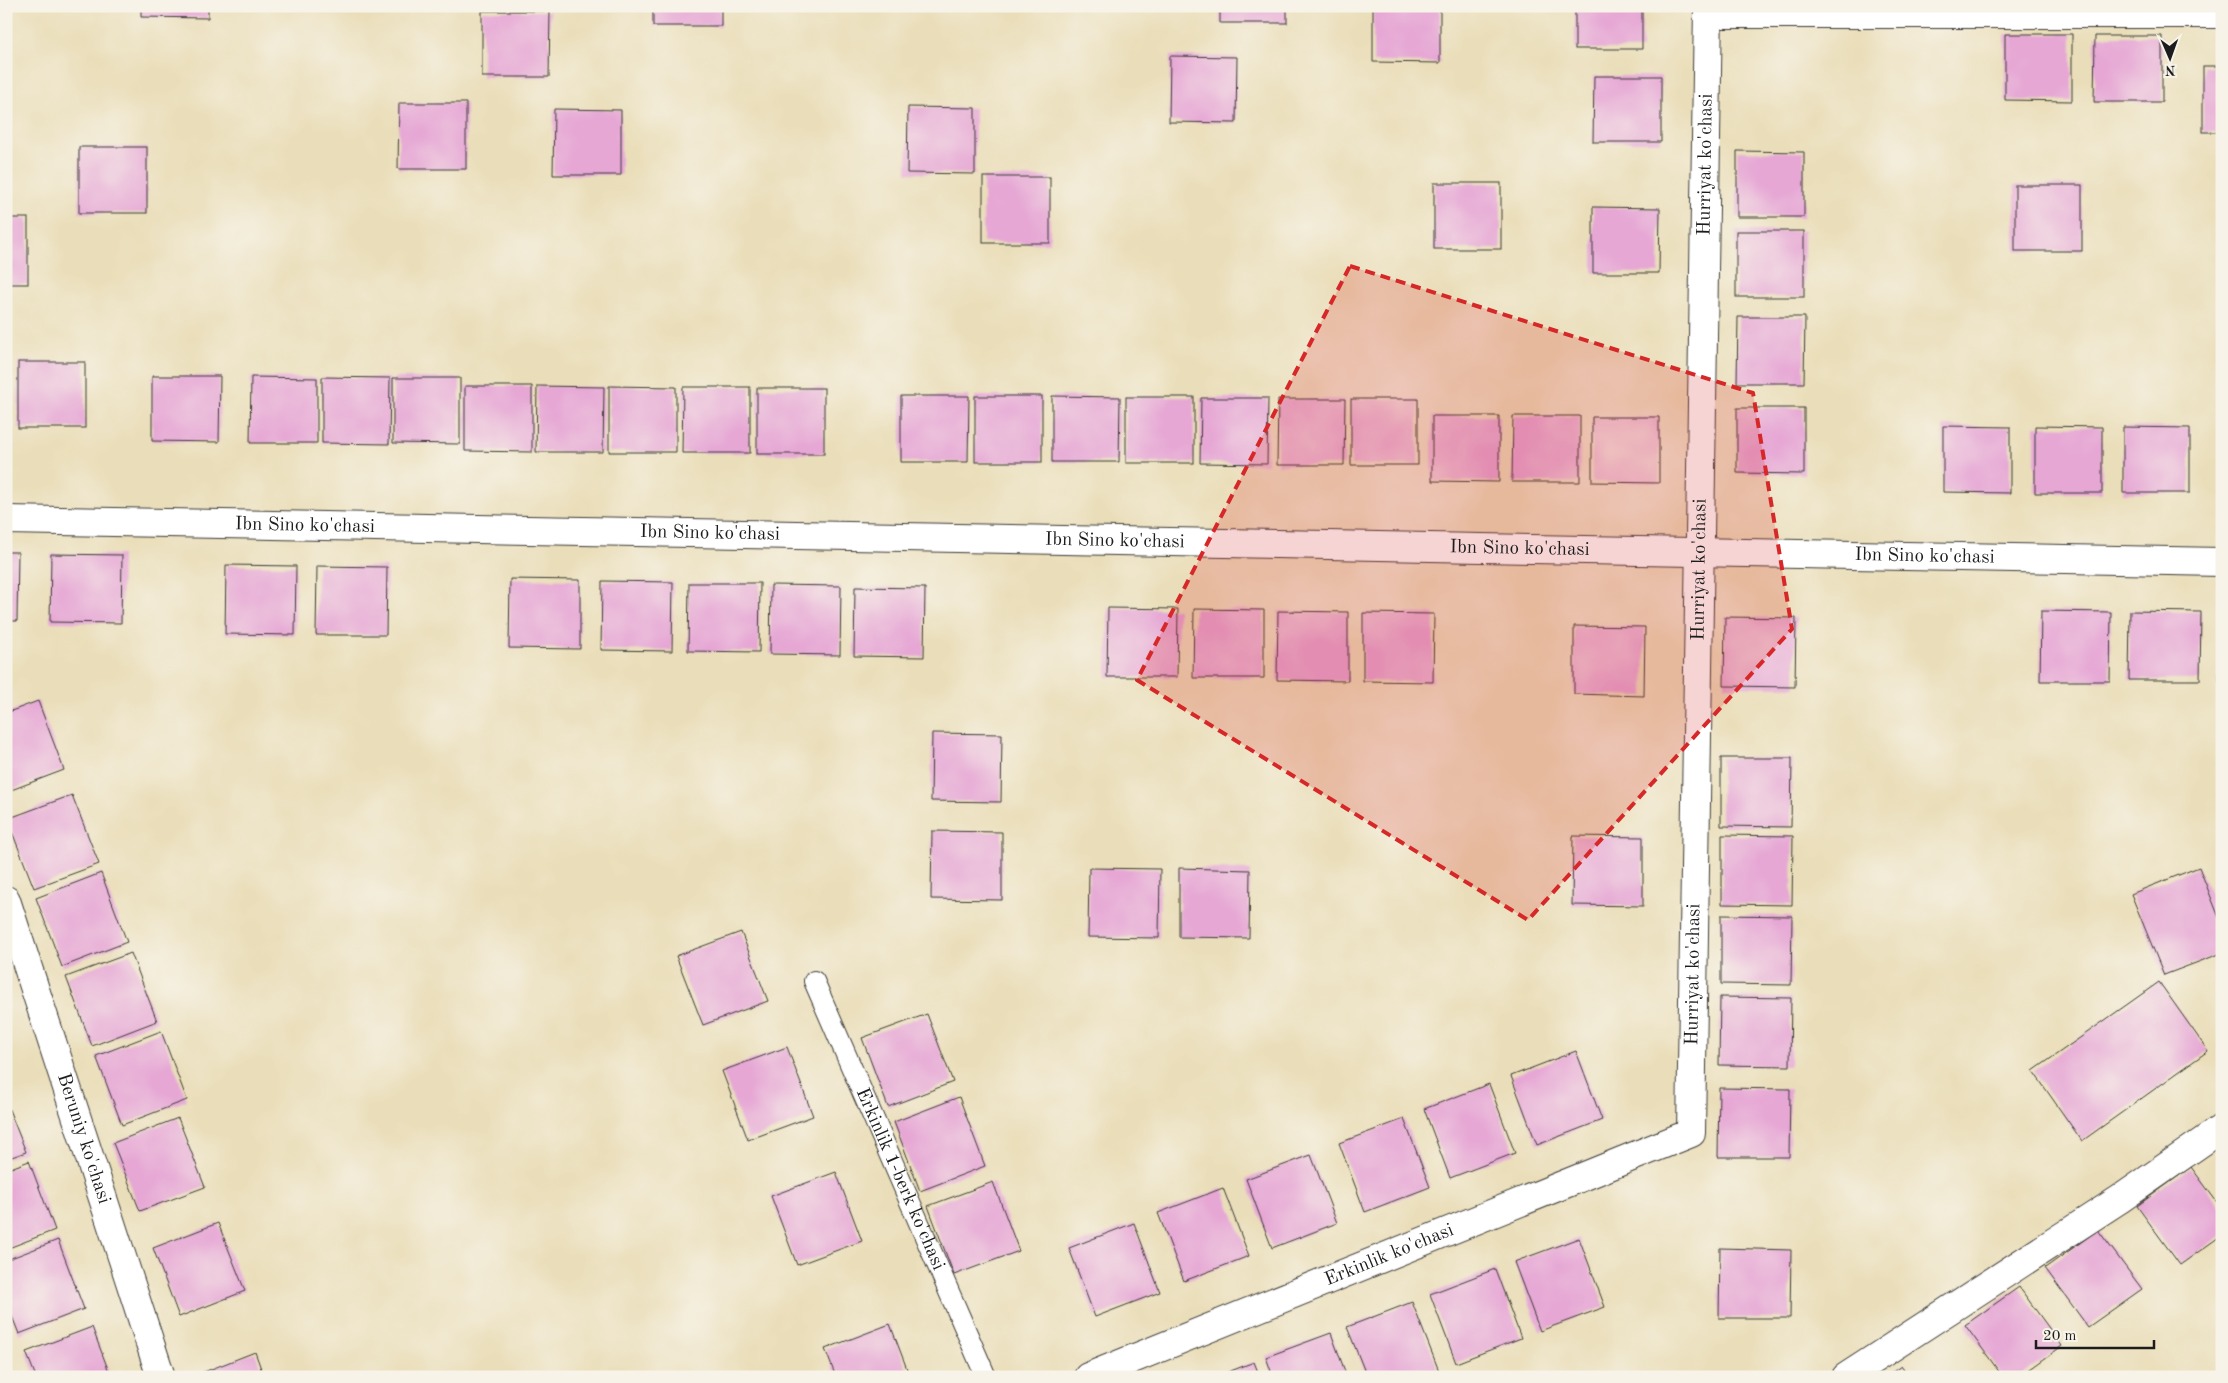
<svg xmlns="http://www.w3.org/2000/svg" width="2228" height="1383" viewBox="0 0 2228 1383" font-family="'Old Standard TT',serif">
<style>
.building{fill:#e6a7d5}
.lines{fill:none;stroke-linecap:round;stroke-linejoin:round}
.service-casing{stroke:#3b3934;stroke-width:22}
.minor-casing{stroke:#3b3934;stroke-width:30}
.service{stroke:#fff;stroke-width:20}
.minor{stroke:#fff;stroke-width:28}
.marked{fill:#d62828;fill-opacity:0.2;stroke:#d62828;stroke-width:4;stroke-dasharray:10 6;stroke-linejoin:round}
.labels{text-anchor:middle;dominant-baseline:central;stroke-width:4;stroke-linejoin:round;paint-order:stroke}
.street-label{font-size:19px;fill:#1c1c1c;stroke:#f7f3e8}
</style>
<rect width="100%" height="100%" fill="#f7f3e8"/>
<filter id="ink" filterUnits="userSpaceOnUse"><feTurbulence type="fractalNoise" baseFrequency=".02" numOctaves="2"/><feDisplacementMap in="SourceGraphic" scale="10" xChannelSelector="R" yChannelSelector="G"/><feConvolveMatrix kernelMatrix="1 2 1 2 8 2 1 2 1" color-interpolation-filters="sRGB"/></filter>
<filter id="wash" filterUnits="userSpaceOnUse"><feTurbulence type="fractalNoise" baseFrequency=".0096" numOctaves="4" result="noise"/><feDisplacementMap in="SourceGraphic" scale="20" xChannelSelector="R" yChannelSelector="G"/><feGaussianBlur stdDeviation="1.12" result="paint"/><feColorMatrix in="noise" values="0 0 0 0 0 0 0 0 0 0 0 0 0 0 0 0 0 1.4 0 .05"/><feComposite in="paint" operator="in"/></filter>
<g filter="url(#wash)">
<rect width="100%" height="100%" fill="#eadeba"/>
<g id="blocks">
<g class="building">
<path d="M141,6h67v12l-67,-1z"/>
<rect x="653" y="6" width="68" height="20"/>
<rect x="1220" y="6" width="67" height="17"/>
<path d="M1373,6h67v57l-67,-1z"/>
<rect x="1575" y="6" width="67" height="43"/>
<path d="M482,11h68l-1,66h-67z"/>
<path d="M2005,34h67v67l-67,-1z"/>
<path d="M2095,36h67v66h-68z"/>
<path d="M1170,56l67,1 -1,66 -67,-1z"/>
<rect x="2203" y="66" width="19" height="66"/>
<path d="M1594,76h67v66h-68z"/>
<path d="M399,103h67v66h-68z"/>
<path d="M908,107l67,1v66l-68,-1z"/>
<path d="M554,109l67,1v65h-68z"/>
<rect x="79" y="147" width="68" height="66"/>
<path d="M1737,151l67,1v65h-67z"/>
<rect x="983" y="177" width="67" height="66"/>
<rect x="1434" y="183" width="67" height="66"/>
<rect x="2015" y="185" width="67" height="66"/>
<path d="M1593,207l67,1 -1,65h-66z"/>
<rect x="6" y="218" width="22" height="66"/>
<rect x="1736" y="231" width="68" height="66"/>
<path d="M1738,317h67l-1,66h-67z"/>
<rect x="18" y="362" width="67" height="66"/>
<path d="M152,376h68l-1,66 -67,-1z"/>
<path d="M251,377l66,1v65h-67z"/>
<path d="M322,377l68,1 -1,66 -67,-1z"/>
<path d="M393,378h67v66l-67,-1z"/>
<path d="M465,386h67v66l-67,-1z"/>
<path d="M537,386l67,1 -1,65h-67z"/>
<path d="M609,386l67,1v65h-67z"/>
<path d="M683,387h67v66h-68z"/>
<rect x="757" y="388" width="67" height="66"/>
<path d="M901,396h68l-1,66h-67z"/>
<rect x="975" y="396" width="67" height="66"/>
<path d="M1052,396l68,1 -1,65h-67z"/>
<rect x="1126" y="397" width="68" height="66"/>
<path d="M1201,398h67l-1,66 -67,-1z"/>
<path d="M1278,399h67l-1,66h-67z"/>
<rect x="1351" y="399" width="67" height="66"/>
<path d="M1737,408h67v66l-67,-1z"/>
<path d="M1432,416h67v66l-67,-1z"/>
<path d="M1513,416h67v66h-68z"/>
<path d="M1592,417h67v66l-67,-1z"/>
<path d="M1943,426l67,1v66l-67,-1z"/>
<path d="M2035,426l67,1v66h-67z"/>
<path d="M2123,427l67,1v65h-67z"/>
<path d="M6,552h12l-1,69h-11z"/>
<path d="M51,554l71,1 -1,68 -71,-1z"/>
<path d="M226,565l70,1 -1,69 -70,-1z"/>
<path d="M317,566l70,1 -1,68h-70z"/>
<path d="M510,579l70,1v69l-71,-1z"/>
<path d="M602,581l71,1 -1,69 -71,-1z"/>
<path d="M689,583h71l-1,69 -71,-1z"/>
<path d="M771,585l70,1 -1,69 -70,-1z"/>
<path d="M855,587l70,1 -1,69 -70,-1z"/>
<path d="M1108,608l70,1 -1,68h-70z"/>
<path d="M1194,609l70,1v68h-71z"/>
<path d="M1278,611l70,1v69l-71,-1z"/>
<path d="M2041,611l70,1 -1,69h-70z"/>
<path d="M2130,611l71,1 -1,68h-71z"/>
<path d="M2220,612h2v69h-3z"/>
<path d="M1363,613l71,1 -1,68 -70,-1z"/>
<path d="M1725,617l71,1 -1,69 -71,-1z"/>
<path d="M1574,626l71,1 -1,69 -70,-2z"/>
<path d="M38,701l26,69 -58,22v-79z"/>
<path d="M932,733l70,1 -1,68 -70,-1z"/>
<path d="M1721,758h71l-1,69 -70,-1z"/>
<path d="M72,795l27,69 -65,24 -27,-69z"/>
<path d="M932,831l70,1v68l-71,-1z"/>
<path d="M1722,835l71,1 -1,69 -70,-1z"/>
<path d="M1573,836l70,1v69l-71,-1z"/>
<path d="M2199,867l23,58v28l-58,22 -33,-81z"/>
<path d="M1089,868l71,1 -1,69 -71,-1z"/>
<path d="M1179,868l71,2 -1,68 -70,-1z"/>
<path d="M101,873l26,69 -65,25 -26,-69z"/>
<path d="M1721,915l71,1 -1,69 -70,-1z"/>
<path d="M741,932l27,69 -65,24 -27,-69z"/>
<path d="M131,953l26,68 -65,25 -26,-69z"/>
<path d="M2159,982l49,69 -126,90 -49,-70z"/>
<path d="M1720,997l71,1 -1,68 -71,-1z"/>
<path d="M927,1014l26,68 -65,25 -26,-69z"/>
<path d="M161,1031l26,69 -65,25 -26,-69z"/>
<path d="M787,1047l26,69 -65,24 -26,-69z"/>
<path d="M1576,1051l26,69 -65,25 -26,-69z"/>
<path d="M1489,1084l26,69 -65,25 -26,-69z"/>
<path d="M1719,1088l71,1 -1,68h-71z"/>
<path d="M959,1097l26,69 -65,25 -26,-69z"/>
<path d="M6,1102l20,50 -20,7z"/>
<path d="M178,1118l27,69 -65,24 -27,-68z"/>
<path d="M1404,1119l26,68 -65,25 -26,-69z"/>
<path d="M1311,1155l26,68 -65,25 -26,-69z"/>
<path d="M29,1161l26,69 -49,19v-79z"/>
<path d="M2191,1167l31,42v26l-42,30 -43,-59z"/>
<path d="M836,1172l26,69 -65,24 -26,-69z"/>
<path d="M993,1182l26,69 -65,24 -26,-69z"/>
<path d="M1223,1188l26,68 -65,25 -26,-68z"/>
<path d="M218,1223l27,68 -66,26 -26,-69z"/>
<path d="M1134,1223l26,69 -65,25 -26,-69z"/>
<path d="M2098,1230l44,59 -54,38 -43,-59z"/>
<path d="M1579,1238l26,69 -65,24 -26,-69z"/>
<path d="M58,1240l26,69 -65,25 -13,-33v-41z"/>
<path d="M1720,1248l71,2 -1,68h-71z"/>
<path d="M1495,1269l26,69 -65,25 -26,-69z"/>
<path d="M2019,1287l43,59 -43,31h-16l-38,-52z"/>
<path d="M1412,1302l27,69 -15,6h-57l-20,-50z"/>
<path d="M890,1324l20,53h-74l-11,-28z"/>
<path d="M92,1327l19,50h-75l-10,-25z"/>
<path d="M1331,1333l16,44h-74l-7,-20z"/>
<path d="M255,1352l9,25h-73z"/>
<path d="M1254,1362l6,15h-45z"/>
<path d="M1901,1366l8,11h-23z"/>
</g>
</g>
</g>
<g filter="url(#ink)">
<use href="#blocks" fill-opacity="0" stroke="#3b3934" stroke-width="1"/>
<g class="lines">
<defs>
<g id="service">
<path id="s1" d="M814,981l172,396"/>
</g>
<g id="minor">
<path d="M1708,14h514"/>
<path id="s2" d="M6,520l2216,42"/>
<path id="s3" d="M6,900l155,477"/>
<path id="s4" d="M1088,1377l603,-244 17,-1127"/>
<path d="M1846,1377l274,-178 102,-71"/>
</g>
</defs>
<use href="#service" class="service-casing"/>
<use href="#minor" class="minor-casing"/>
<use href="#service" class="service"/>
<use href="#minor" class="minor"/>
</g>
</g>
<path class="marked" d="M1350,266l403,127 39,236 -264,291 -391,-240z"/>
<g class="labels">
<g class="street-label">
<text stroke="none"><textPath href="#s4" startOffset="1619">Hurriyat ko'chasi</textPath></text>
<text stroke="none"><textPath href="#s2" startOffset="299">Ibn Sino ko'chasi</textPath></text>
<text stroke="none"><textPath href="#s2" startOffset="704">Ibn Sino ko'chasi</textPath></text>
<text stroke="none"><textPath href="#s2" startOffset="1109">Ibn Sino ko'chasi</textPath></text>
<text stroke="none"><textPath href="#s2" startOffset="1514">Ibn Sino ko'chasi</textPath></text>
<text stroke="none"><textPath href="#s2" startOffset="1919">Ibn Sino ko'chasi</textPath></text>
<text stroke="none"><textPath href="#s4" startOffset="1214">Hurriyat ko'chasi</textPath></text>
<text stroke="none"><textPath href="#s4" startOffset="809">Hurriyat ko'chasi</textPath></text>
<text stroke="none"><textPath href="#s3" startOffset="251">Beruniy ko'chasi</textPath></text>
<text stroke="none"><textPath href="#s1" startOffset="216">Erkinlik 1-berk ko'chasi</textPath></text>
<text stroke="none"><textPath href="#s4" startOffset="325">Erkinlik ko'chasi</textPath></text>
</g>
</g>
<rect width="2228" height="1383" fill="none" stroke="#f7f3e8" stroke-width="25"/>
<g transform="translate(2170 58) rotate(178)" stroke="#f7f3e8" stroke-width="4" paint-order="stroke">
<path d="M0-4L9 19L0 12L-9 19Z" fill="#1c1c1c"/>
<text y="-8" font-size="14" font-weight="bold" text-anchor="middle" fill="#1c1c1c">N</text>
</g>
<path d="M2036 1340v8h118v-8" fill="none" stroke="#1c1c1c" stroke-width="2.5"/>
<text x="2043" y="1340" font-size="15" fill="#1c1c1c" stroke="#f7f3e8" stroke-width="4" paint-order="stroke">20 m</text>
</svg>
